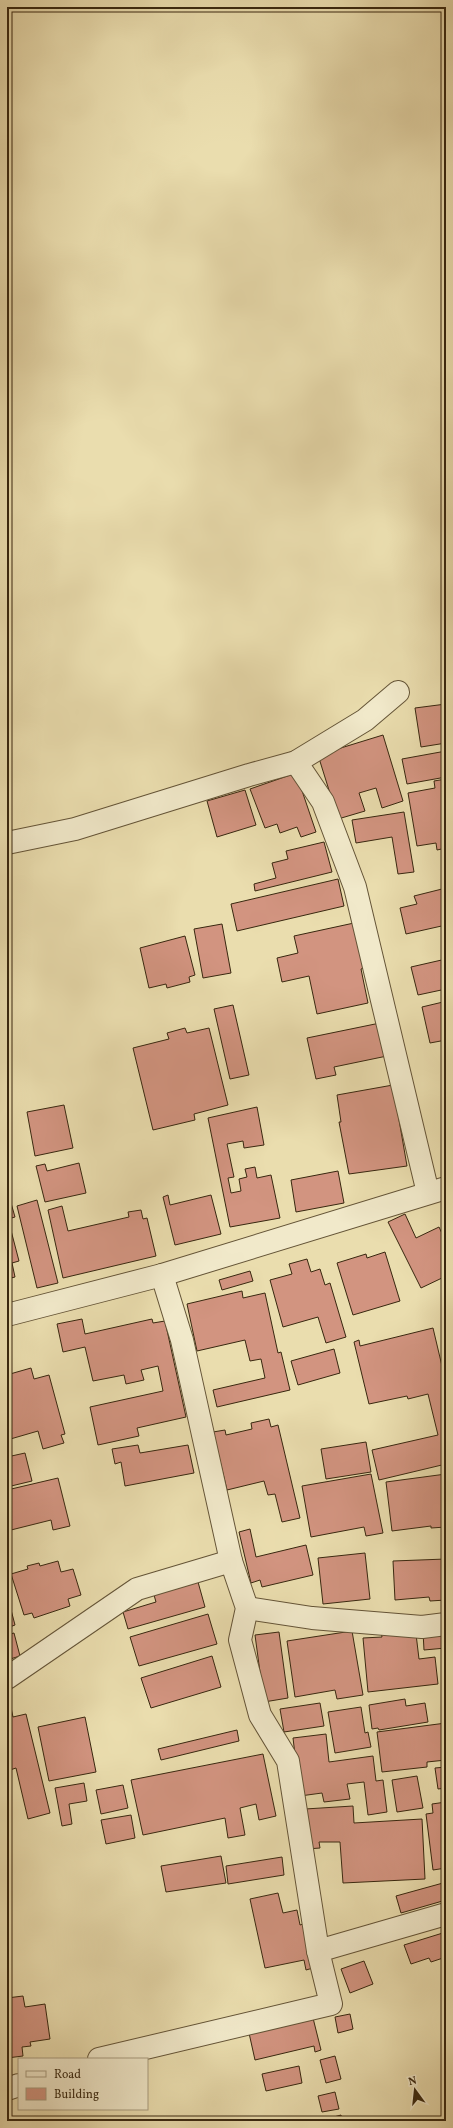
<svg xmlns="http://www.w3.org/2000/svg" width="453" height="2128" viewBox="0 0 453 2128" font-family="Vollkorn,serif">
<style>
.building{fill:#d29480;stroke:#38270f}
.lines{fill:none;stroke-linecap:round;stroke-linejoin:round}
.minor-casing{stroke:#645437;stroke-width:24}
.minor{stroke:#f1e9ca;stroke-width:22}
</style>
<rect width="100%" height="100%" fill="#eaddae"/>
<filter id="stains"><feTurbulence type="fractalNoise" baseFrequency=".005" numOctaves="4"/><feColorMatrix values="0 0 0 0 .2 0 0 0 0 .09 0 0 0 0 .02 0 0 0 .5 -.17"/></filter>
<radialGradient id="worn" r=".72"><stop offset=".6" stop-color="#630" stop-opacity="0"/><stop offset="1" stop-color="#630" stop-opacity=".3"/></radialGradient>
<g class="building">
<path d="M446,704v39l-25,4 -6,-39z"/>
<path d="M383,735l20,66 -21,7 -6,-20 -17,5 6,18 -27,8 -20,-64z"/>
<path d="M446,751v26l-39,7 -5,-25z"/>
<path d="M296,773l20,59 -15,5 -4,-10 -17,6 -3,-9 -12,4 -15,-39z"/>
<path d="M446,779v69l-9,2 -1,-7 -19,3 -9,-53 27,-5 -1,-7z"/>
<path d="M245,790l11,35 -39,12 -10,-36z"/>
<path d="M404,812l10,60 -16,2 -6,-37 -36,6 -4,-23z"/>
<path d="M324,842l8,30 -77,19 -1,-7 22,-6 -4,-15 16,-4 -2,-8z"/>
<path d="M338,879l6,27 -107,25 -6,-27z"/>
<path d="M446,888v37l-40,9 -6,-26 17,-4 -3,-8z"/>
<path d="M354,923l13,44 -6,2 7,34 -51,11 -8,-38 -27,6 -5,-24 21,-5 -4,-17z"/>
<path d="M222,924l9,49 -28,5 -9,-49z"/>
<path d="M185,936l10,39 -6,2 1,5 -23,6 -1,-4 -17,4 -9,-40z"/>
<path d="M446,959v30l-28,6 -7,-28z"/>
<path d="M443,1002l3,12v26l-16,3 -8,-36z"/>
<path d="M233,1005l16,70 -19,4 -16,-70z"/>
<path d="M380,1023l7,33 -53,11 2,8 -20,4 -9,-41z"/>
<path d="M185,1028l2,5 22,-5 19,77 -34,9 1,6 -42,10 -20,-82 36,-9 -2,-6z"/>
<path d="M393,1085l14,81 -58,8 -10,-52h2l-4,-27z"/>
<path d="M64,1105l9,43 -38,8 -8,-44z"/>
<path d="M257,1107l7,38 -20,3 -1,-7 -16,3 7,33 -6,1 3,15 10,-2 -2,-12 8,-2 -2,-8 10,-2 2,11 14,-3 9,43 -50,9 -22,-109z"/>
<path d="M79,1163l7,30 -41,9 -9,-36 9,-2 2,7z"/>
<path d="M338,1171l6,32 -48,9 -5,-32z"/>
<path d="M7,1189l8,28 -7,2 11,42 -7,2 3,14 -8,2z"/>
<path d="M168,1195l2,10 41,-10 10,39 -46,11 -12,-48z"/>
<path d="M37,1200l21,83 -21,5 -20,-82z"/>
<path d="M62,1206l6,25 61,-14 -1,-5 13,-2 2,9 4,-1 9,38 -93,22 -15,-68z"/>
<path d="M405,1214l11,24 23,-11 7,15v44l-4,-8 -21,10 -33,-66z"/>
<path d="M385,1252l15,49 -47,14 -16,-52 29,-9 1,4z"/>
<path d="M307,1259l4,13 9,-3 5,16 5,-2 16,54 -20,6 -8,-26 -35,10 -13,-47 22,-6 -3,-10z"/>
<path d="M250,1271l3,10 -31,9 -3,-10z"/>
<path d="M242,1291l1,7 22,-5 13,60 3,-1 9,38 -73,17 -4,-17 52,-12 -4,-19 -11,2 -5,-21 -48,11 -10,-47z"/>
<path d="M82,1319l3,15 67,-15 1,4 12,-2 21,96 -49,11 2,8 -41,9 -8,-38 73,-16 -5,-25 -17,4 3,10 -18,4 -2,-9 -31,6 -8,-34 -22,5 -6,-28z"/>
<path d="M433,1328l13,55v81l-67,16 -7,-30 66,-15 -10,-41 -20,5 -1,-3 -38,8 -15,-62 5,-2 1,6z"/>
<path d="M334,1349l6,24 -42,12 -7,-24z"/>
<path d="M31,1368l3,11 15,-4 16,59 -4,1 3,8 -21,6 -5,-18 -31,9v-58l4,-1 -1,-7z"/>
<path d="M269,1419l2,8 7,-2 22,93 -18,4 -7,-28 -7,1 -4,-14 -37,9 -14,-58 12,-2 1,5 26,-6 -1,-6z"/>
<path d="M366,1442l5,30 -45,7 -5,-30z"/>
<path d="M138,1445l2,8 48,-8 6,28 -69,13 -4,-24 -6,2 -3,-15z"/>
<path d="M25,1453l7,28 -25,6v-30z"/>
<path d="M371,1474l12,59 -17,3 -2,-9 -53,10 -9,-51z"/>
<path d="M446,1474v53l-15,1v-2l-39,5 -6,-49z"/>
<path d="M58,1478l12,48 -17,4 -2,-10 -44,11v-41z"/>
<path d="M250,1529l6,28 50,-12 7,30 -51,12 -2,-7 -9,3 -12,-51z"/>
<path d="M365,1553l5,46 -47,5 -5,-46z"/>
<path d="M446,1559v41l-16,1 -1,-4 -34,3 -2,-39z"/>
<path d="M58,1561l3,11 12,-3 8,26 -13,4 2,7 -36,12 -2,-5 -8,2 -13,-41 17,-5 -1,-3 12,-3 1,3z"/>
<path d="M198,1582l7,25 -77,22 -5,-17 33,-10 -2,-7z"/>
<path d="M10,1606l5,19 -8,3v-21z"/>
<path d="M208,1614l9,30 -78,22 -9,-29z"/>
<path d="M352,1631l11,64 -26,4 -2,-9 -40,7 -8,-56z"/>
<path d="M446,1631v17l-22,2 -1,-18z"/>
<path d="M279,1632l9,66 -24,4 -9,-67z"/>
<path d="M381,1632l35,2 3,25 16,-2 3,27 -70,8 -5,-54 19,-1z"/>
<path d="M14,1633l6,23 -13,4v-25z"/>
<path d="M212,1656l9,31 -70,21 -10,-30z"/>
<path d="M405,1699l1,7 19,-3 3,19 -49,8 -1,-2 -6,1 -3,-24z"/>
<path d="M7,1703h3l3,14 13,-3 24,99 -22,6 -12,-51 -9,3z"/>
<path d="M320,1703l4,23 -40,6 -4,-23z"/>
<path d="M361,1707l4,26 3,-1 3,15 -36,6 -7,-41z"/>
<path d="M85,1717l11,55 -47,9 -11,-54z"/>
<path d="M446,1723v37l-19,2v5l-45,5 -5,-40z"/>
<path d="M237,1730l2,11 -78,19 -3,-11z"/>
<path d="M326,1734l3,28 44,-6 3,25 7,-1 4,32 -19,3 -4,-33 -17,2 3,15 -26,3 -2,-9 -22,3 -7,-58z"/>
<path d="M263,1754l13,62 -17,4 -3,-16 -16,4 5,27 -17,3 -3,-20 -82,17 -12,-55z"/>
<path d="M446,1767v21l-8,1 -3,-21z"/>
<path d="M417,1776l6,32 -26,4 -5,-32z"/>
<path d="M84,1783l3,18 -18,3 3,20 -10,2 -7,-38z"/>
<path d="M123,1785l5,23 -27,6 -5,-24z"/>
<path d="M446,1802v66l-13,2 -7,-56 7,-1 -1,-9z"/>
<path d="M353,1806l1,17 68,-4 3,60 -82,4 -3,-41h-21l1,6 -13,1 -2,-40z"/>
<path d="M131,1815l4,23 -29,6 -5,-24z"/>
<path d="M221,1856l5,27 -60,9 -5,-26z"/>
<path d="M282,1857l2,18 -56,9 -2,-18z"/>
<path d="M443,1883l3,17 -45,13 -5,-17z"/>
<path d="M278,1893l5,20 14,-3 3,15 3,-1 10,44 -7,2 -2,-10 -39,8 -15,-69z"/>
<path d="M446,1932v25l-15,5 -2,-4 -18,6 -7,-19z"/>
<path d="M364,1961l9,23 -23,9 -9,-24z"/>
<path d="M446,1972v13h-1l-3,-12z"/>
<path d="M23,1996l2,11 20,-3 5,35 -20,3 1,4 -9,1 1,9 -16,2v-60z"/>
<path d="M350,2014l3,15 -15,4 -3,-16z"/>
<path d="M313,2018l8,32 -6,2 -1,-6 -59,14 -6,-27z"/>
<path d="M335,2056l6,23 -15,4 -6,-23z"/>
<path d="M299,2066l3,17 -36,8 -4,-17z"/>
<path d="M335,2092l4,17 -17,3 -4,-16z"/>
<path d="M10,2109l2,12h-5v-11z"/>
<path d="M341,2115l1,6h-19v-1z"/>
</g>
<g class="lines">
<defs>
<g id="minor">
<path d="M296,762l27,40 32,85 73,306"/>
<path d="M7,843l68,-14 174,-54 47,-13 69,-42 33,-28"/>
<path d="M7,1315l155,-40 284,-87"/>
<path d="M247,1608l65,10 110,9 24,-3"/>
<path d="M7,1678l130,-89 94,-28"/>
<path d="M318,1951l128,-37"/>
<path d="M99,2059l232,-55 -13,-53 -30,-190 -28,-46 -20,-75 7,-32 -16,-47 -49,-221 -20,-65"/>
<path d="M7,2089l12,-4"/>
</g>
</defs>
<use href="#minor" class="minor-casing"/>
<use href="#minor" class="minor"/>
</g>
<rect width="453" height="2128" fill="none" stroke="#eaddae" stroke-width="24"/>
<rect x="8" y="8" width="437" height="2112" fill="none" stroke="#38270f" stroke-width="2"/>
<rect x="12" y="12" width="429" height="2104" fill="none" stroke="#38270f"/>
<rect x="18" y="2058" width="130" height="52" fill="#f1e9ca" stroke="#a79b7f"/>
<rect x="26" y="2071" width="20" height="6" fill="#f1e9ca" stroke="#a79b7f"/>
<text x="54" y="2078" font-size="12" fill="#38270f">Road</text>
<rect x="26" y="2088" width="20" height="12" fill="#d29480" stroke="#a79b7f"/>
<text x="54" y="2098" font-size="12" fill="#38270f">Building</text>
<g transform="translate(415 2090) rotate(345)" stroke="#f1e9ca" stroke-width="3" paint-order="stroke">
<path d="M0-3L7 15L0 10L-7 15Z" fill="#38270f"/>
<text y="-6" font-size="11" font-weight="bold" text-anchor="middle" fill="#38270f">N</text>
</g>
<rect width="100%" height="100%" filter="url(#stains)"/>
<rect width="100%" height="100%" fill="url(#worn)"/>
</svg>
